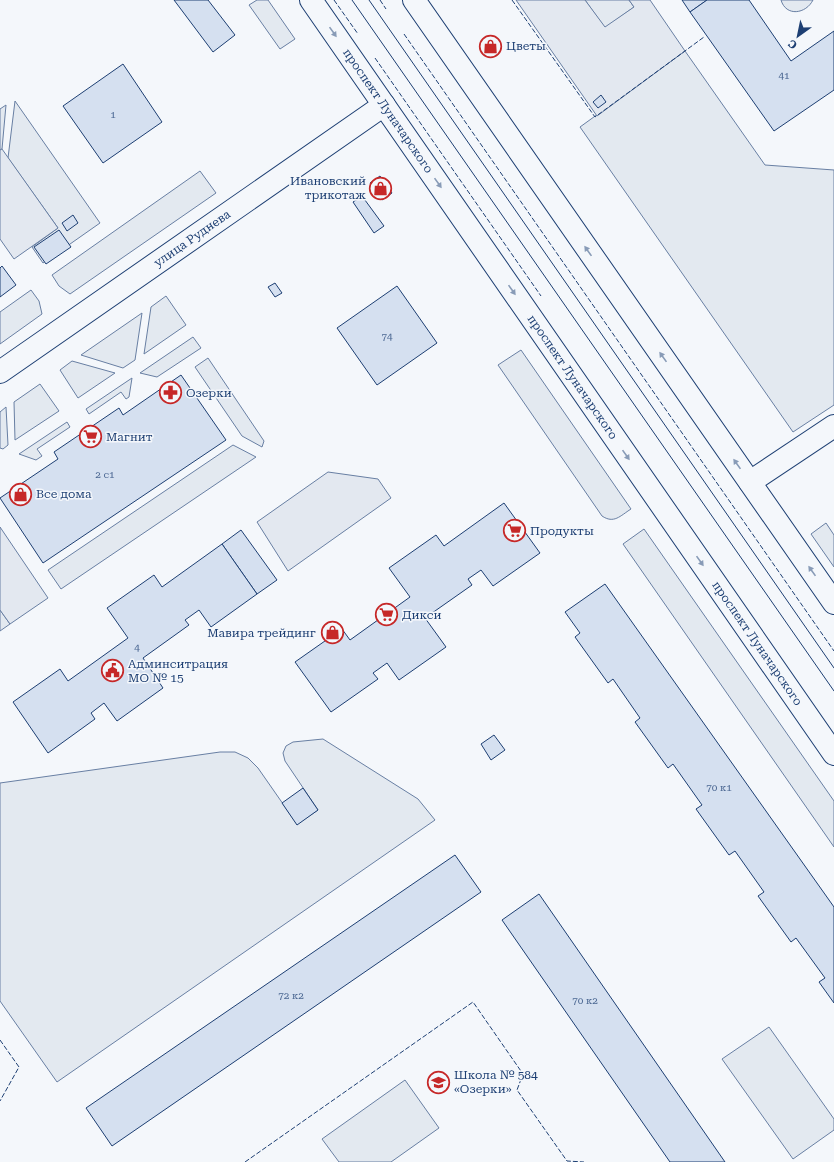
<svg xmlns="http://www.w3.org/2000/svg" width="834" height="1162" viewBox="0 0 834 1162" font-family="'Roboto Serif',serif">
<style>
.green{fill:#e3e9f0;stroke:#687fa3}
.parking{fill:#e3e8f0;stroke:#687fa3}
.building{fill:#d5e0f0;stroke:#1d3f73}
.lines{fill:none;stroke-linecap:round;stroke-linejoin:round}
.street-casing{stroke:#1d3f73;stroke-width:24}
.secondary-casing{stroke:#1d3f73;stroke-width:24}
.street{stroke:#f4f7fb;stroke-width:22}
.secondary{stroke:#f4f7fb;stroke-width:22}
.tram{stroke:#1d3f73;stroke-width:1}
.fence{stroke:#1d3f73;stroke-width:1;stroke-dasharray:5 2;stroke-linecap:butt}
.oneway{fill:#889bb7}
.labels{text-anchor:middle;dominant-baseline:central;stroke-width:3;stroke-linejoin:round;paint-order:stroke}
.number-label{font-size:10px;fill:#4b6792}
.poi-label{font-size:12px;fill:#1d3f73;stroke:#f4f7fb;text-anchor:start}
.street-label{font-size:12px;fill:#1d3f73;stroke:#f4f7fb}
</style>
<rect width="100%" height="100%" fill="#f4f7fb"/>
<g class="green">
<path d="M257,0h11l27,39 -15,10 -31,-44z"/>
<path d="M585,0h44l5,7 -29,21z"/>
<path d="M781,0h32c-7,14 -27,17 -32,0z"/>
<path d="M685,51l80,114 69,5v235l-41,27 -213,-305z"/>
<path d="M15,101l85,122 -57,40 -11,-16 26,-19 -50,-70z"/>
<path d="M6,105l-4,44 -2,1v-41z"/>
<path d="M200,171l16,22 -146,101 -11,-8 -7,-11z"/>
<path d="M31,290l8,11 3,13 -42,30v-32z"/>
<path d="M166,296l20,29 -42,29 7,-47z"/>
<path d="M142,313l-7,47 -12,8 -42,-13z"/>
<path d="M193,337l8,11 -44,29 -17,-4z"/>
<path d="M521,350l110,159c-11,7 -17,15 -29,7l-104,-151z"/>
<path d="M208,358l56,83 -2,6 -20,-11 -47,-69z"/>
<path d="M72,361l43,12 -37,25 -18,-28z"/>
<path d="M132,378l-3,19 -3,2 -5,-7 -32,22 -3,-5z"/>
<path d="M40,384l19,27 -44,29 -1,-38z"/>
<path d="M6,407l2,38 -5,4 -3,-1v-36z"/>
<path d="M67,422l3,5 -33,22 5,7 -6,4 -17,-6z"/>
<path d="M233,445l23,12 -195,132 -13,-19z"/>
<path d="M826,523l8,12v32l-23,-33z"/>
<path d="M644,529l190,272v46l-211,-303z"/>
<path d="M0,610l10,14 -10,7z"/>
<path d="M323,739l95,60 17,21 -378,262 -57,-81v-218l220,-31h15l13,6 10,10 39,56 21,-14 -33,-49 -2,-8 3,-7 7,-4z"/>
<path d="M769,1027l65,92v11l-41,29 -71,-100z"/>
<path d="M405,1080l34,48 -48,34h-52l-17,-23z"/>
</g>
<g class="parking">
<path d="M516,0h69l20,27 29,-20 -5,-7h21l35,51 -88,65z"/>
<path d="M2,149l56,79 -44,31 -14,-20v-89z"/>
<path d="M328,472l50,7 13,19 -103,73 -31,-49z"/>
<path d="M0,527l48,71 -38,26 -10,-14z"/>
</g>
<g class="building">
<path d="M174,0h34l27,35 -22,17z"/>
<path d="M682,0h25l-17,12z"/>
<path d="M707,0h42l42,61 43,-30v59l-60,41 -84,-119z"/>
<path d="M491,37l8,12 -9,6 -8,-12z"/>
<path d="M123,64l39,58 -59,41 -40,-57z"/>
<path d="M601,95l5,7 -8,6 -5,-6z"/>
<path d="M380,176l12,17 -10,7 -12,-17z"/>
<path d="M362,196l22,30 -10,7 -21,-31z"/>
<path d="M73,215l5,8 -11,8 -5,-8z"/>
<path d="M59,230l12,17 -25,17 -12,-17z"/>
<path d="M2,266l14,19 -16,12v-29z"/>
<path d="M275,283l7,10 -7,4 -7,-10z"/>
<path d="M397,286l40,57 -60,42 -40,-57z"/>
<path d="M181,375l45,65 -183,123 -43,-65 58,-39 -4,-7 65,-44 4,7z"/>
<path d="M504,503l36,50 -47,33 -12,-16 -13,9 4,6 -47,33 21,29 -47,33 -12,-17 -14,10 5,6 -47,33 -36,-50 47,-33 8,11 60,-43 -21,-29 47,-33 8,11z"/>
<path d="M241,530l36,50 -20,14 -35,-50z"/>
<path d="M222,544l35,50 -46,33 -12,-17 -14,10 4,5 -46,33 20,30 -46,33 -13,-18 -13,10 4,6 -47,34 -35,-51 47,-33 8,12 60,-43 -21,-30 47,-33 8,12z"/>
<path d="M605,584l229,323v96l-15,-21 6,-4 -29,-40 -5,4 -33,-46 6,-4 -29,-41 -6,4 -33,-46 6,-4 -29,-41 -5,4 -33,-46 5,-4 -27,-39 -5,4 -33,-46 5,-4 -15,-21z"/>
<path d="M494,735l11,15 -14,10 -10,-16z"/>
<path d="M303,788l15,22 -21,15 -15,-22z"/>
<path d="M455,855l26,37 -369,254 -26,-38z"/>
<path d="M539,894l186,268h-55l-168,-242z"/>
</g>
<g class="lines">
<defs>
<g id="street">
<path id="s1" d="M0,372l384,-267"/>
<path d="M750,482l84,-56"/>
</g>
<g id="secondary">
<path id="s2" d="M311,0l523,754"/>
<path d="M414,0l420,603"/>
</g>
</defs>
<use href="#street" class="street-casing"/>
<use href="#secondary" class="secondary-casing"/>
<use href="#street" class="street"/>
<use href="#secondary" class="secondary"/>
<g class="tram">
<path d="M352,0l482,691"/>
<path d="M369,0l465,668"/>
</g>
<g class="fence">
<path d="M334,0l24,34"/>
<path d="M380,0l6,9"/>
<path d="M512,0l83,117 109,-80"/>
<path d="M404,34l430,617"/>
<path d="M375,58l166,238"/>
<path d="M0,1040l19,27 -19,34"/>
<path d="M245,1162l228,-160 50,72 -6,16 50,71 17,1"/>
</g>
</g>
<defs><path id="oneway-solid" d="M-6-.8H1V-3.2L6.5 0L1 3.2V.8H-6Z"/></defs>
<g class="oneway">
<use href="#oneway-solid" transform="translate(333 32) rotate(55)"/>
<use href="#oneway-solid" transform="translate(438 183) rotate(55)"/>
<use href="#oneway-solid" transform="translate(588 251) rotate(-125)"/>
<use href="#oneway-solid" transform="translate(512 290) rotate(55)"/>
<use href="#oneway-solid" transform="translate(663 357) rotate(-125)"/>
<use href="#oneway-solid" transform="translate(626 455) rotate(55)"/>
<use href="#oneway-solid" transform="translate(737 464) rotate(-125)"/>
<use href="#oneway-solid" transform="translate(700 561) rotate(55)"/>
<use href="#oneway-solid" transform="translate(812 571) rotate(-125)"/>
</g>
<defs>
<symbol id="shop-ring" viewBox="-11 -11 22 22"><circle r="9.5" fill="#f4f7fb" stroke="#c62828" stroke-width="1.5"/><path d="M-5-2.5h2.3a2.7 3.5 0 0 1 5.4 0H5L5.5 6h-11ZM-1.5-2.5h3a1.5 2.3 0 0 0-3 0Z" fill="#c62828"/></symbol>
<symbol id="pharmacy-ring" viewBox="-11 -11 22 22"><circle r="9.5" fill="#f4f7fb" stroke="#c62828" stroke-width="1.5"/><path d="M-2-6h4v4h4v4h-4v4h-4v-4h-4v-4h4Z" fill="#c62828"/></symbol>
<symbol id="supermarket-ring" viewBox="-11 -11 22 22"><circle r="9.5" fill="#f4f7fb" stroke="#c62828" stroke-width="1.5"/><path d="M-6-5.5h2.5l.6 2H6L4.5 2H-2.5L-4.4-4H-6ZM-1.5 3.2a1.3 1.3 0 1 0 .1 0ZM3 3.2a1.3 1.3 0 1 0 .1 0Z" fill="#c62828"/></symbol>
<symbol id="civic-ring" viewBox="-11 -11 22 22"><circle r="9.5" fill="#f4f7fb" stroke="#c62828" stroke-width="1.5"/><path d="M-.6-6.5H3V-4.5H.6V-3L4-1V1h2V6H-6V1h2V-1L-.6-3ZM-1.2 2.5V6h2.4V2.5Z" fill="#c62828"/></symbol>
<symbol id="school-ring" viewBox="-11 -11 22 22"><circle r="9.5" fill="#f4f7fb" stroke="#c62828" stroke-width="1.5"/><path d="M0-5L7-2L0 1L-7-2ZM-4 1L0 2.5L4 1V4Q0 6-4 4Z" fill="#c62828"/></symbol>
</defs>
<g fill-rule="evenodd">
<use href="#shop-ring" x="478" y="34" width="25" height="25"/>
<use href="#shop-ring" x="368" y="176" width="25" height="25"/>
<use href="#pharmacy-ring" x="158" y="380" width="25" height="25"/>
<use href="#supermarket-ring" x="78" y="424" width="25" height="25"/>
<use href="#shop-ring" x="8" y="482" width="25" height="25"/>
<use href="#supermarket-ring" x="502" y="518" width="25" height="25"/>
<use href="#supermarket-ring" x="374" y="602" width="25" height="25"/>
<use href="#shop-ring" x="320" y="620" width="25" height="25"/>
<use href="#civic-ring" x="100" y="658" width="25" height="25"/>
<use href="#school-ring" x="426" y="1070" width="25" height="25"/>
</g>
<g class="labels">
<g class="number-label">
<text x="784" y="75">41</text>
<text x="113" y="114">1</text>
<text x="387" y="336">74</text>
<text x="105" y="474">2 с1</text>
<text x="137" y="647">4</text>
<text x="719" y="787">70 к1</text>
<text x="291" y="995">72 к2</text>
<text x="585" y="1000">70 к2</text>
</g>
<g class="poi-label">
<text x="506" y="46">Цветы</text>
<text x="366" y="181" text-anchor="end">Ивановский<tspan x="366" dy="14">трикотаж</tspan></text>
<text x="186" y="393">Озерки</text>
<text x="106" y="437">Магнит</text>
<text x="36" y="494">Все дома</text>
<text x="530" y="531">Продукты</text>
<text x="402" y="615">Дикси</text>
<text x="316" y="633" text-anchor="end">Мавира трейдинг</text>
<text x="128" y="664">Админситрация<tspan x="128" dy="14">МО № 15</tspan></text>
<text x="454" y="1075">Школа № 584<tspan x="454" dy="14">«Озерки»</tspan></text>
</g>
<g class="street-label">
<text stroke="none"><textPath href="#s2" startOffset="135">проспект Луначарского</textPath></text>
<text stroke="none"><textPath href="#s1" startOffset="234">улица Руднева</textPath></text>
<text stroke="none"><textPath href="#s2" startOffset="459">проспект Луначарского</textPath></text>
<text stroke="none"><textPath href="#s2" startOffset="783">проспект Луначарского</textPath></text>
</g>
</g>
<g transform="translate(798 36) rotate(213)" stroke="#f4f7fb" stroke-width="3" paint-order="stroke">
<path d="M0-3L7 15L0 10L-7 15Z" fill="#1d3f73"/>
<text y="-6" font-size="11" font-weight="bold" text-anchor="middle" fill="#1d3f73">С</text>
</g>
</svg>
